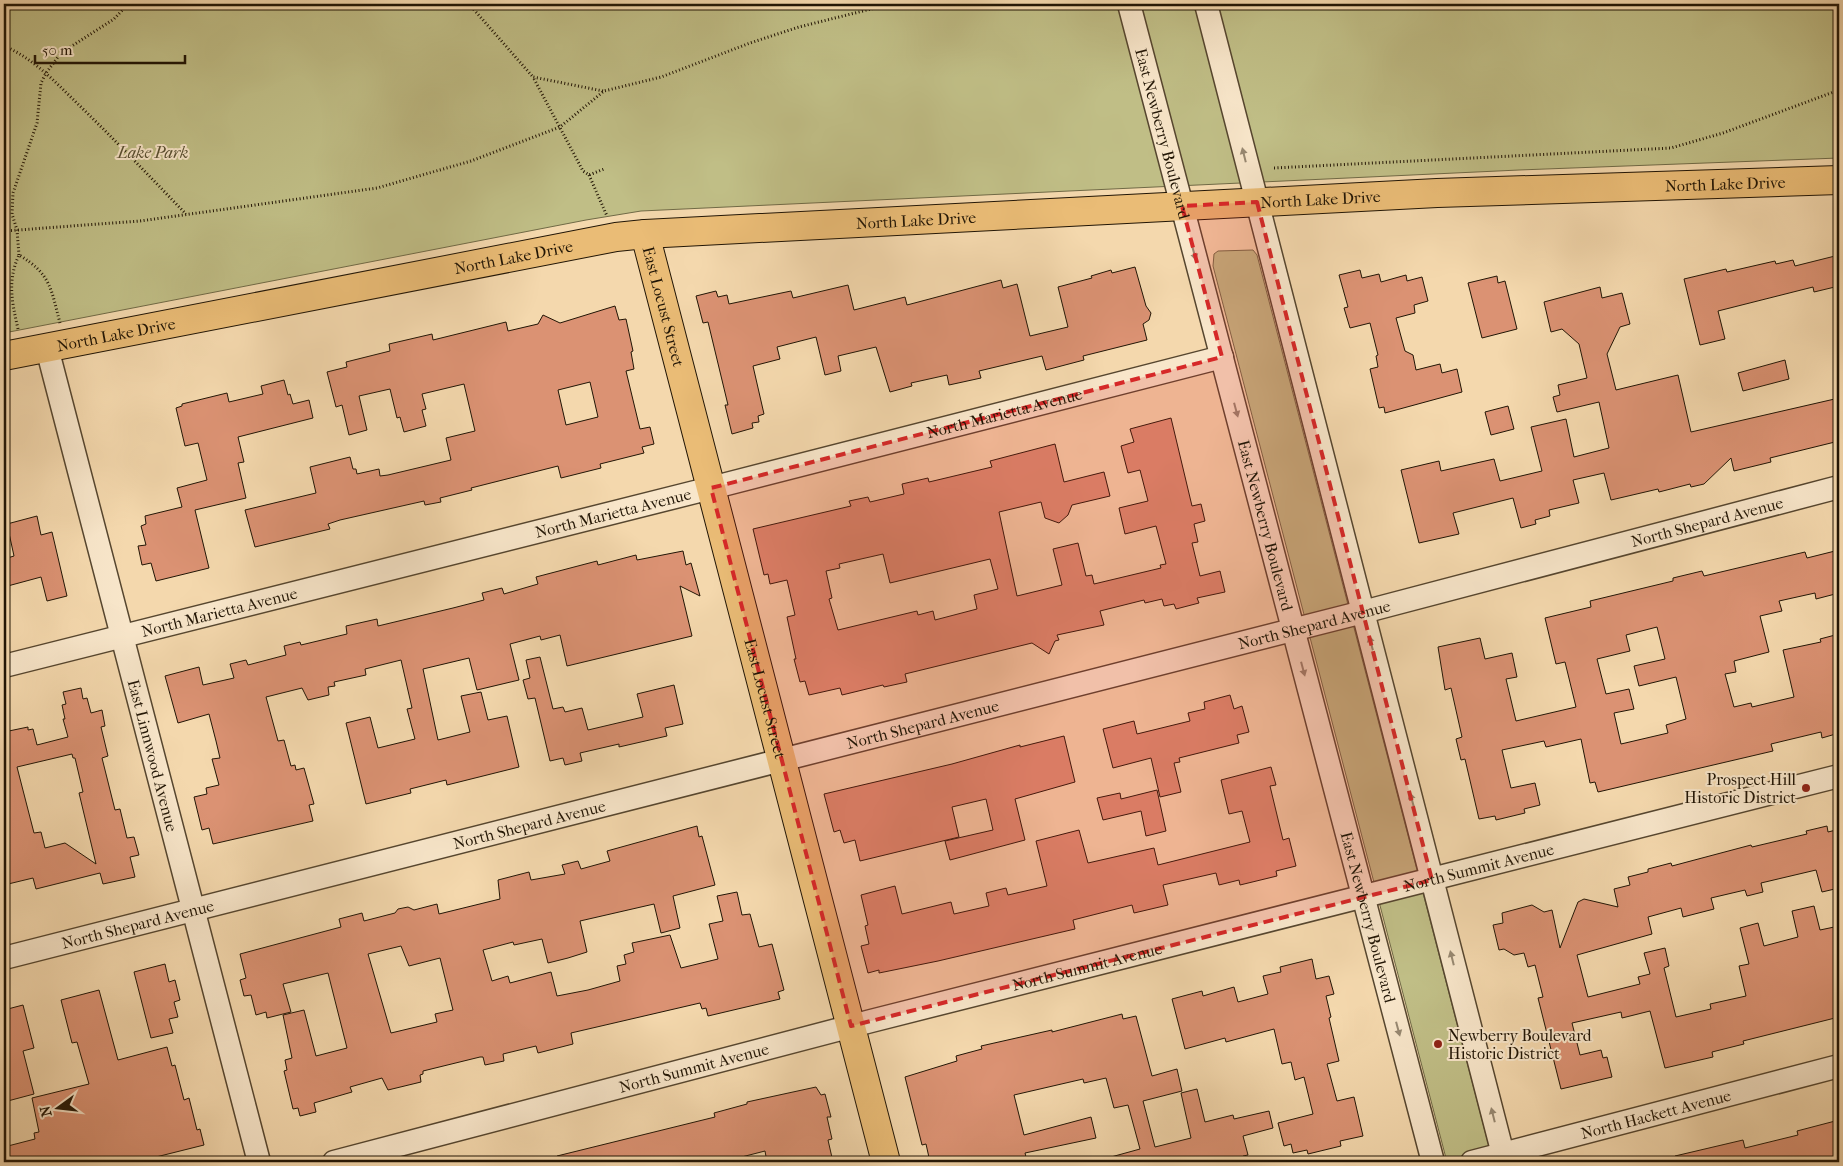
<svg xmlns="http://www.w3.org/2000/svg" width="1843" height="1166" viewBox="0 0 1843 1166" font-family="'IM FELL French Canon',serif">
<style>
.green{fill:#c0be86;stroke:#706a46}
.building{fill:#db9273;stroke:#211505;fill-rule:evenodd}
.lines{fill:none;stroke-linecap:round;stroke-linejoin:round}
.minor-casing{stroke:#56462f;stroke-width:25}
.major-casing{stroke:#211505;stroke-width:30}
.path{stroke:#211505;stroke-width:3;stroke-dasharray:1 2.5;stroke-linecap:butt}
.minor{stroke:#f8e6ca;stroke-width:22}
.major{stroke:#eabc76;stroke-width:28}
.oneway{fill:#978871}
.marked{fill:#d62828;fill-opacity:0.2;stroke:#d62828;stroke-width:4;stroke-dasharray:10 6;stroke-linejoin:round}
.poi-dot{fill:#8f2418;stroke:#f8e6ca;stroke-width:2}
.labels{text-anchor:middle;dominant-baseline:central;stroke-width:4;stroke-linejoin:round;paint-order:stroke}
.street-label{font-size:16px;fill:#211505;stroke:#f8e6ca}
.park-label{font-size:16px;font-style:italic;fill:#595032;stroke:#f8e6ca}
.poi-label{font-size:16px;fill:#211505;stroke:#f8e6ca;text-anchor:end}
</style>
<rect width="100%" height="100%" fill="#f4d8ad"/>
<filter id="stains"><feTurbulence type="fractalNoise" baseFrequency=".004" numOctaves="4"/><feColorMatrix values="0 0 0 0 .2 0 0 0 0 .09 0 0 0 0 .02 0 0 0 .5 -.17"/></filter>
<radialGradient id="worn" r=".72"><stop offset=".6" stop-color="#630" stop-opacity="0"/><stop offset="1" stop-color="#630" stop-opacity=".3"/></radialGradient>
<g class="green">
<path d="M4,4h1835v154l-320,12 -878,41 -55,9 -582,113z"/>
<path d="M1253,250l4,5 236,907h-46l-234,-896 1,-12 4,-3z"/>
</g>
<g class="building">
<path d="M1839,255v31l-25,6 -1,-5 -95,24 7,28 -25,6 -16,-66 42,-10 1,3 48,-11 1,3 17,-4 2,6z"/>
<path d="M1135,267l11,39 5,7 -2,7 -6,4 4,16 -64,16 1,4 -38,10 -4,-14 -63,15 2,7 -32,7 -2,-10 -36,8 1,3 -22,6 -14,-45 -38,9 3,15 -16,4 -9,-38 -39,10 3,12 -27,7 11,48 -6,2 1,6 -7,1 1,5 -21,6 -7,-29h3l-20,-83 -5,1 -7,-27 20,-5 2,6 9,-2 2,9 62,-13 2,7 55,-13 6,25 51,-13 2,8 94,-25 2,8 14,-4 13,52 38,-9 -10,-40 34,-9 -1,-2 20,-6 1,3z"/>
<path d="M1360,270l2,8 17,-4 2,8 25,-7 1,6 15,-4 6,24 -14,4 1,8 -19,5 9,33 8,4 3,15 24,-6 2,9 15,-4 5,23 -77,21 -1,-6 -5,1 -9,-39 8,-2 -2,-11 2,-1 -8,-32 -20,5 -6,-20 4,-1 -9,-32z"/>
<path d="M1497,276l1,7 7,-2 12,48 -35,9 -14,-55z"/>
<path d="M1600,287l2,11 20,-5 8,31 -10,3 -13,27 9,36 62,-15 13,57 148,-34v43l-69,17 1,4 -37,9 -3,-13 -27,26 -13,3 -1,-3 -31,8 -1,-3 -47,11 -7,-27 -31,7 6,23 -30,7 1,6 -15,4 1,4 -15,4 -8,-30 -60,15 6,21 -40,9 -18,-73 38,-9 2,10 53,-12 6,22 42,-10 -11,-44 35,-8 8,38 35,-9 -10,-46 -42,10 -4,-15 7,-2 -2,-10 29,-7 -8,-34 -17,-15 -11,3 -7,-30z"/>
<path d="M615,306l4,14 7,-1 7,32 -2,1 3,17 -8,2 14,58 10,-2 4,17 -12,3 2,6 -44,11 1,4 -40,10 -3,-12 -87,22 1,2 -32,8 1,4 -16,3 -1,-4 -84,19 -12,4 2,5 -75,18 -10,-37 71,-17 -6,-26 40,-10 3,12h3l1,5 22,-5 1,7 8,-1 63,-15 -5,-22 29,-7 -11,-47 -42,10 4,15 -4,1 4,16 -22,6 -4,-15 -3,1 -7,-29 -31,7 8,34 -18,5 -7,-30 -6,2 -9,-35 20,-5 -1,-5 44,-11 -1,-7 43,-10 1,6 73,-18 2,9 30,-7 5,-9 17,8zM590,382l8,35 -32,8 -8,-35z"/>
<path d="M1785,360l4,19 -46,12 -5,-18z"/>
<path d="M284,380l4,15 2,-1 3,10 16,-4 4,18 -75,19 6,25 -6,1 8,35 -51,12 14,58 -53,13 -5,-18 -9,2 -4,-19 8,-1 -5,-19 5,-2 -1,-8 37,-9 -5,-19 30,-8 -9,-37 -13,3 -9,-38 6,-2v-2l45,-11 2,9 34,-8 -2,-8z"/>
<path d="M1508,406l6,23 -23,6 -6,-23z"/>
<path d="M1171,418l21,88 9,-2 4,17 -11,3 4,18 -6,1 8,33 20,-5 5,21 -28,6 2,5 -23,6 -2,-5 -10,2 -2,-7 -17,4 -1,-3 -44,11 4,14 -47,10 2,5 -4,1 -6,13 -17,-11 -127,31 2,8 -23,5 -1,-2 -41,10 -2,-7 -31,7 -4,-14 -5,1 -6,-23h2l-9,-42 8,-2 -8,-35 -17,4 -2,-10 -4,1 -11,-46 98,-23 -2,-5 19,-4 2,5 34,-8 -2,-10 26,-6 1,4 63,-15 -2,-6 65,-17 9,38 40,-10 6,24 -38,9 -4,10 -9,8 -14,-5 -4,-16 -42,10 18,84 45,-11 -9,-36 25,-6 8,33 6,-1 2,9 67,-16 -1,-3 6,-1 -10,-38 -31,8 -6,-26 29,-7 -8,-31 -12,3 -7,-27 13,-4 -4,-13zM883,554l7,29 100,-24 8,30 -24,6 3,14 -42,11 -2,-9 -15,4 -1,-4 -79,19 -9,-31 3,-1 -6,-27 14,-3 -1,-4z"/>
<path d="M37,516l4,19 11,-3 15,64 -20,5 -6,-24 -37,10v-28l10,-3 -7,-32z"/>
<path d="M1839,550v43l-23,6 -1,-6 -36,8 3,10 -22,5 9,36 -35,9 2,11 -11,2 9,33 17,-4 1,4 42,-10 -11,-47 38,-8 -1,-3 19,-5v24l-5,1 5,20v54l-17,5 -1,-6 -50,12 2,7 -175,41 -3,-10 -5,1 -9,-44 -35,8 -2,-6 -42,9 9,38 24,-5 5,22 -16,4 1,4 -29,7 -1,-4 -16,3 -14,-60 -4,1 -5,-21 6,-2 -11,-49 -6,2 -7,-43 42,-9 5,21 27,-6 5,24 -11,2 10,42 60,-14 -11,-45 -9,2 -11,-46 46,-11 -1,-6 83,-20v-3l29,-7 2,5 101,-24 2,6zM1657,627l8,32 -31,7 5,20 37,-9 10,42 -20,6 2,8 -47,11 -7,-31 20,-4 -5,-20 -23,5 -9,-35 33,-8 -4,-16z"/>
<path d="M683,551l3,14 5,-2 9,33 -20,-10 12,50 -125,30 -7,-31 -19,5 -1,-4 -30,8 9,36 -42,10 -8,-32 -46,11 15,71 32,-8 -9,-36 20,-4 7,28 19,-4 12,51 -72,18 -1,-5 -36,9 1,4 -45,11 -20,-81 24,-6 8,31 37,-9 -8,-30 5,-1 -11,-48 -36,9 1,6 -32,7 1,4 -7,1 1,8 -21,5 -6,-12 -36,9 12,44 6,-1 7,26 4,-1 1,5 8,-2 10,36 -5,1 4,16 -100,23 -4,-16 -7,2 -8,-33 13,-3 -1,-6 13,-3 -7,-26 8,-1 -4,-17 -7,-27 -31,9 -13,-47 34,-9 4,18 31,-7 -4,-14 16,-4 2,5 38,-10 -2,-9 16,-4 1,3 46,-11 -1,-8 31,-7 1,7 75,-18 31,-8 -2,-7 20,-5 2,6 34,-10 -2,-7 61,-16 1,4 38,-10 1,5z"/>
<path d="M540,657l13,52 10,-2 2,5 17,-4 6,22 55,-13 -6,-23 37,-9 9,39 -18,4 2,8 -48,11v-3l-39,9 2,8 -17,4 -2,-7 -13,3 -15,-63 -7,1 -5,-19 7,-2 -4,-18z"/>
<path d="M81,688l2,11 4,-1 4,15 11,-3 3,16 -4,1 7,29 -6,2 13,52 5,-1 7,29 7,-1 5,18 -9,2 5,20 -32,7 -3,-11 -64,16 -3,-11 -29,7v-153l24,-5v3l5,-1 4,16 31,-8 -5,-18h2l-3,-14 4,-1 -3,-12zM72,754l1,4h2l8,34 -4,1 17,71 -31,-21 -20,5 -4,-16 -7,1 -17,-66z"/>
<path d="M1230,695l4,14 8,-3 7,26 -12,3 2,8 -60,15 1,4 -6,1 7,29 -21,5 -9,-39 -38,10 -10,-39 31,-8 3,13 53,-13 -2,-8 17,-4 -1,-7z"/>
<path d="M1064,736l11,46 -60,17 10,41 -75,20 -5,-19 48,-11 -7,-31 -34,8 7,30 -99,24 -5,-21 -11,3 -4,-13 -6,2 -10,-38 128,-30 68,-19v2z"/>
<path d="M1271,767l5,18 -6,1 13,54 6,-2 7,28 -20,5 1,5 -37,9 -1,-5 -20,5 -3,-12 -53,12 5,20 -34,8 -2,-8 -59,15 2,9 -137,32 -59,12v-3l-11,3 -7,-27 8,-2 -4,-18 3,-1 -7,-30 34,-9 7,28 49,-12 3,12 35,-8 -3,-13 20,-5 2,7 39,-9 -11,-45 43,-11 9,33 66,-15 4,17 92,-23 -8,-31 -13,3 -8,-34z"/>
<path d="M1157,790l9,41 -20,5 -5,-25 -38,9 -6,-22 23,-5 1,6z"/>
<path d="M697,826l2,11 3,-1 13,49 -42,11 7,32 -19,5 -7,-29 -74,17 7,31 -19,6 -20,5 -6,-24 -28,6 -1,-3 -30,8 9,31 16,-5 2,7 41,-11 6,24 31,-6 32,-9 -3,-15 9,-2 -2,-9 10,-3 -2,-9 38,-8 11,33 37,-9 -9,-35 14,-3 -6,-25 20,-4 5,23 8,-1 9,33 13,-3 12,46 -6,2 2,7 -72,17 -2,-8 -4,1 -2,-6 -129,30 2,11 -35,9 -2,-7 -33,8 1,7 -19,4 -2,-8h-3l-57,14v3l-3,1 1,7 -33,8 -6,-12 -32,9 2,5 -38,11 2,9 -16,4 -2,-8 -5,1 -9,-38 3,-1 -2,-10 7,-2 -9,-43 21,-5 12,46 31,-8 -19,-75 -45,11 8,28 -24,6 -1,-6 -10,3 -5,-20 -7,1 -4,-16 6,-2 -6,-24 101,-27 -2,-8 23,-6 2,8 31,-8 3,-4 10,-2 6,3 23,-6 2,10 61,-15 -2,-19 31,-8 2,8 34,-6 -3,-9 16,-4 3,8 29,-8 -3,-10zM401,946l8,20 31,-8 13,52 -18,4 2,8 -46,11 -23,-79z"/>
<path d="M1827,826l1,6 8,-2 3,15v43l-17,4 -6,-22 -55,13 2,9 -16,4 -2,-6 -34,8 3,11 -31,8 -2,-9 -33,9 4,17 -75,21 11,42 52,-13 -2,-7 12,-3 -6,-21 21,-5 4,18 -5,2 12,49 35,-8 -1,-5 36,-8 -7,-30 10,-2 -9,-36 18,-5 6,23 34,-9 -6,-26 22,-5 6,24 19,-4v91l-96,24 1,3 -32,8 1,5 -48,11 -15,-57 -28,7 -1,-6 -49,11 8,32 21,-5 2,8 4,-1 5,20 -51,12 -23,-91 5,-1 -8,-32 -7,2 -4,-14 -10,2 -10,-6 -5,1 -6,-25 10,-2 -1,-10 30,-8 12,7 8,-2 8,38 18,-46 6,-3 34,8 -4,-18 16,-4 -2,-8 20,-5v-3l23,-6 1,3 79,-21 1,2 55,-13 -1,-3z"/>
<path d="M1312,959l4,20 13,-3 5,18 -8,2 5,21 -2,1 10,43 -12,3 10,37 17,-4 9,39 -23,5 1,5 -33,8 -1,-4 -14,3 -2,-9 -7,2 -6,-23 35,-9 -9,-37 -9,3 -4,-18 -9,2 -8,-35 -48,13 -1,-4 -40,11 -13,-50 30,-8 1,5 31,-9 4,15 30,-8 -5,-18 18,-4 -1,-5z"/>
<path d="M165,964l4,18 6,-2 5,20 -6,2 4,15 -9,2 4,14 -22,5 -17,-66z"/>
<path d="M99,990l19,70 49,-13 5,19 3,-1 9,35 5,-2 8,32 3,-1 4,16 -52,13 1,4h-149v-15l31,-8 -1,-6 5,-1 -7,-34 57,-14 -12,-42 -5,1 -11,-43z"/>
<path d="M23,1005l11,43 -11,3 11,43 -30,8v-92z"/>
<path d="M1122,1014l1,5 13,-3 16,60 25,-7 5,22 -39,10 12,46 36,-9 -10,-45 16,-4 8,33 28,-7 1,4 35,-8 4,17 -30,8 5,19 -5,1 2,6h-134v-5l29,-8 -12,-44 -14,3 -8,-30 -22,5 -1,-4 -69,16 10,40 67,-18 5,21 -71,15 1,4 -22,5h-74l-4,-18 -4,1 -17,-68 52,-16 -1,-5 26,-7 -1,-3 71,-16v2z"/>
<path d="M816,1087l5,8 4,-1 6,23h-4l5,22 -4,1 5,22h-66l-2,-11 -43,11h-165v-6l158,-39 -1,-4 33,-9v-2z"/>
<path d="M1839,1120v42h-163l-1,-6 68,-16 2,8 53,-13 -1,-4z"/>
</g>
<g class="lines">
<defs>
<g id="minor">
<path id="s1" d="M1129,4l304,1158"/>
<path d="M1206,4l299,1158"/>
<path id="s2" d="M47,348l212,814"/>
<path id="s3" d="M4,666l707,-178 511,-131"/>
<path id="s4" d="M4,958l1359,-346 476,-125"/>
<path id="s5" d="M334,1162l537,-141 968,-245"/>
<path id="s6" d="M1472,1162l367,-96"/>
</g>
<g id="major">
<path id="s7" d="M645,234l241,928"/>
<path id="s8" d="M4,356l612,-119 29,-3 792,-41 402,-13"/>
</g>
</defs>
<use href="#minor" class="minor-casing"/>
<use href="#major" class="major-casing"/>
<g class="path">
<path d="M469,4l64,73"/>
<path d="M4,46c31,13 53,38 77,61 36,35 70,71 105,107"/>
<path d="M603,91l-70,-14 50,94 6,4 15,-6"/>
<path d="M1274,168l397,-20 52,-15 116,-43"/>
<path d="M589,175l18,41"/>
<path d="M4,231l136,-10 237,-33 94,-27 89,-34 44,-36 57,-14 89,-34 49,-16 80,-20 31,-3"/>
<path d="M19,255l-2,-25 -5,-16 1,-21 24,-70 4,-40 5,-10 15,-20 53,-34 14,-15"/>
<path d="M18,329c-6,-27 -11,-48 1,-74 32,19 32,34 41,68"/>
</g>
<use href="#minor" class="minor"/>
<use href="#major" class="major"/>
</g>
<defs><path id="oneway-solid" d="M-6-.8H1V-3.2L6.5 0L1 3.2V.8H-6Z" transform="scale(1.25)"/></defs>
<g class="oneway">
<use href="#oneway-solid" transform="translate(1244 155) rotate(-104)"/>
<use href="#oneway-solid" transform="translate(1194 253) rotate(75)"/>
<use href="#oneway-solid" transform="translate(1236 410) rotate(75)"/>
<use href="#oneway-solid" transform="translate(1371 643) rotate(-105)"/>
<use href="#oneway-solid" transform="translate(1303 669) rotate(75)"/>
<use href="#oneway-solid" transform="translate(1412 800) rotate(-105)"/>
<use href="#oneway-solid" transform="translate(1452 958) rotate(-104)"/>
<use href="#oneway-solid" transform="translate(1398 1029) rotate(75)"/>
<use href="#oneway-solid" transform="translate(1493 1115) rotate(-104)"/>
</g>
<path class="marked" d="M1257,202l175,678 -581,146 -140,-538 511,-131 -40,-151z"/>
<g class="poi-dot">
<circle cx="1806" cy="788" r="5"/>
<circle cx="1438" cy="1044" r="5"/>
</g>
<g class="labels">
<g class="street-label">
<text stroke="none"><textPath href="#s1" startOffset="134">East Newberry Boulevard</textPath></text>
<text stroke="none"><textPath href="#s8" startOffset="1734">North Lake Drive</textPath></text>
<text stroke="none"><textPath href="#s8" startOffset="1329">North Lake Drive</textPath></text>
<text stroke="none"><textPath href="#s8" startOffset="924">North Lake Drive</textPath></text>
<text stroke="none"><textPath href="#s8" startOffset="519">North Lake Drive</textPath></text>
<text stroke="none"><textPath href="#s7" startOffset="75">East Locust Street</textPath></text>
<text stroke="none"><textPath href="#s8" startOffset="114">North Lake Drive</textPath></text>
<text stroke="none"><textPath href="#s3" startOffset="1032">North Marietta Avenue</textPath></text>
<text stroke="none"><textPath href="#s3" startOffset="628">North Marietta Avenue</textPath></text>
<text stroke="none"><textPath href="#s4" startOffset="1758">North Shepard Avenue</textPath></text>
<text stroke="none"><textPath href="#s1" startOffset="539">East Newberry Boulevard</textPath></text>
<text stroke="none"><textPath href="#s3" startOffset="222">North Marietta Avenue</textPath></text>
<text stroke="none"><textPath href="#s4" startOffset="1352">North Shepard Avenue</textPath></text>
<text stroke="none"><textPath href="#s7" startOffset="480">East Locust Street</textPath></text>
<text stroke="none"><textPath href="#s4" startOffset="948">North Shepard Avenue</textPath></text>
<text stroke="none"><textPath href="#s2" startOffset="421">East Linnwood Avenue</textPath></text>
<text stroke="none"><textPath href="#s4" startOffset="542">North Shepard Avenue</textPath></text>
<text stroke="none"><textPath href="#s5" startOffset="1182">North Summit Avenue</textPath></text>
<text stroke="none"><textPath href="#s1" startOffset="944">East Newberry Boulevard</textPath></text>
<text stroke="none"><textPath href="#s4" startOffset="138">North Shepard Avenue</textPath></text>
<text stroke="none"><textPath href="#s5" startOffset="778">North Summit Avenue</textPath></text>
<text stroke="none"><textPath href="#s5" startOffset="372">North Summit Avenue</textPath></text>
<text stroke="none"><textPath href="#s6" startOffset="190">North Hackett Avenue</textPath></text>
</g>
<g class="park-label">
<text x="153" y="152">Lake Park</text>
</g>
<g class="poi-label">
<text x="1796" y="779">Prospect Hill<tspan x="1796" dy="18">Historic District</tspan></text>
<text x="1448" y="1035" text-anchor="start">Newberry Boulevard<tspan x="1448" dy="18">Historic District</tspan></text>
</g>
</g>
<rect width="1843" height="1166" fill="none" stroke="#f4d8ad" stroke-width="20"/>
<rect x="5" y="5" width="1833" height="1156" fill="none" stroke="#211505" stroke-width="2.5"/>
<rect x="10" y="10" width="1823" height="1146" fill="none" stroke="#211505"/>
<g transform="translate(58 1108) rotate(255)" stroke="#f8e6ca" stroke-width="4" paint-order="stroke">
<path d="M0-4L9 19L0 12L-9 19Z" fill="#211505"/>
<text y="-8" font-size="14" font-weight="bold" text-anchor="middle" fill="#211505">N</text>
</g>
<path d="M35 55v8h150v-8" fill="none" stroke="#211505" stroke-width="2.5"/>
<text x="42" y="55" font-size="15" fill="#211505" stroke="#f8e6ca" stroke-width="4" paint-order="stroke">50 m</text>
<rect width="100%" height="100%" filter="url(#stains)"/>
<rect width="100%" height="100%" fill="url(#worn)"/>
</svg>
